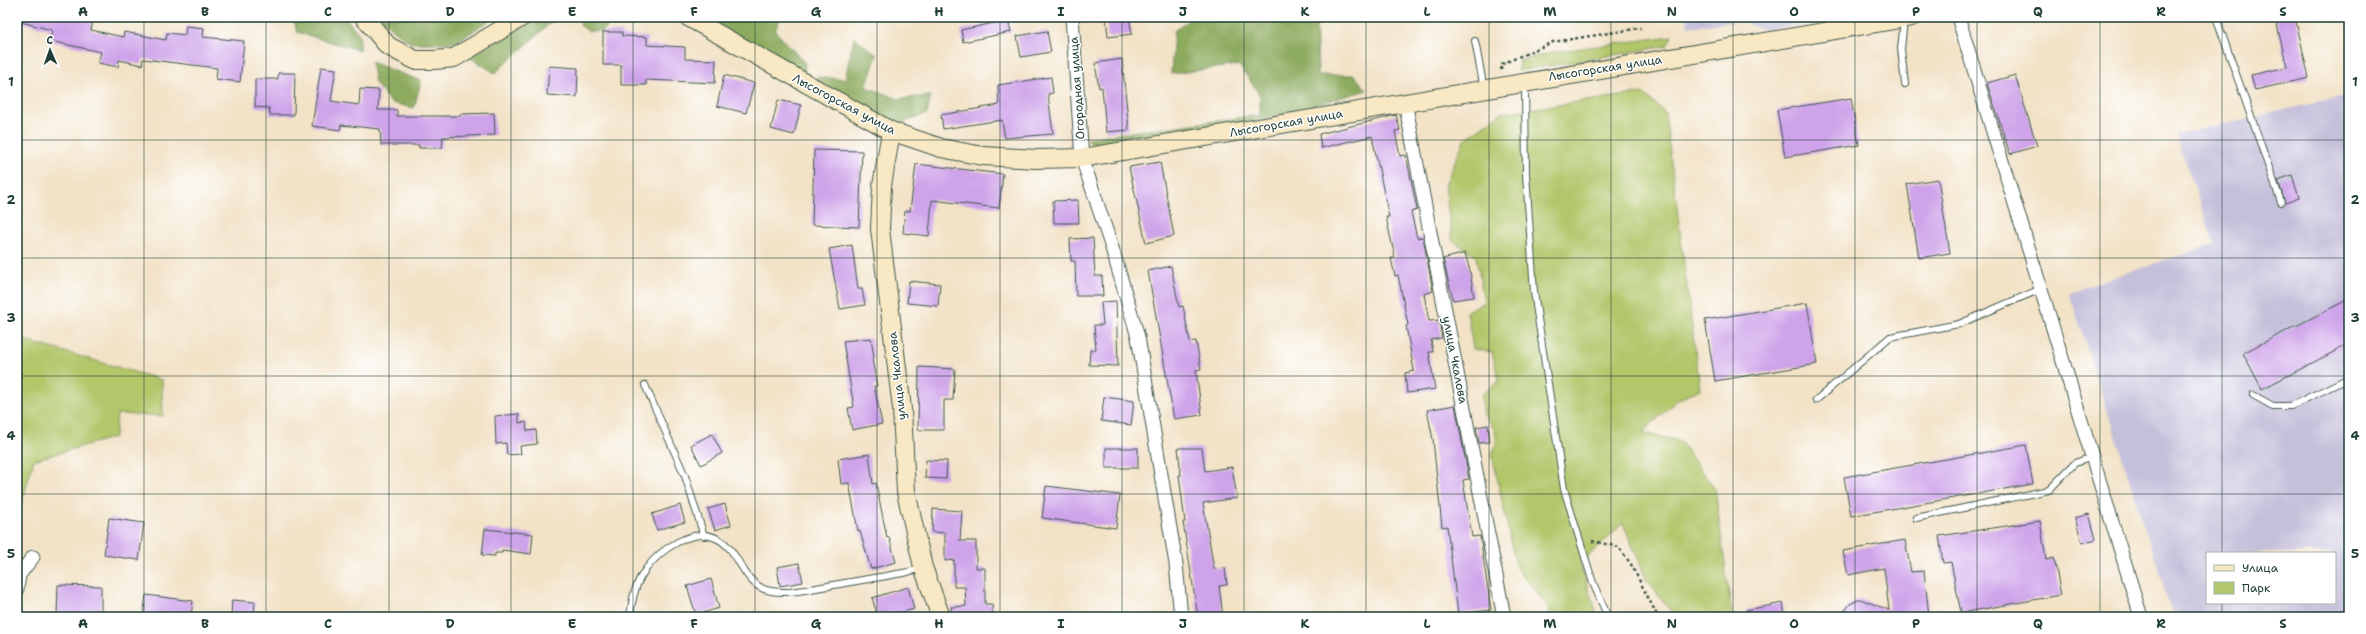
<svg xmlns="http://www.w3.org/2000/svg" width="2366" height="634" viewBox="0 0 2366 634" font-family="'Shantell Sans',sans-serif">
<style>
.industrial{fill:#c5c0da;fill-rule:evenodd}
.green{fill:#b2c66a;stroke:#68824f}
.forest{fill:#8dab5e;stroke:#567449}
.building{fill:#cea3e9}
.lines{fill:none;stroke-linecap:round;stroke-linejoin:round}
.lane-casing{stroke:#3f564a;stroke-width:8}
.street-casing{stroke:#3f564a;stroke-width:15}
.secondary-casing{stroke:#3f564a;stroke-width:20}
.path{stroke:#3f564a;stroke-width:2.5;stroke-dasharray:3 3;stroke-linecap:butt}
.lane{stroke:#fff;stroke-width:6}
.street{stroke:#fff;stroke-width:13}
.secondary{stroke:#f8e8c3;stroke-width:18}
.grid{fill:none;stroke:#1f3d34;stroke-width:1;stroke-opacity:0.55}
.labels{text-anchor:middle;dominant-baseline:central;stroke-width:3;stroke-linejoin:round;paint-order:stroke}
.street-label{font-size:12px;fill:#1f3d34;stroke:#fff}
.neatline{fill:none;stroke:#1f3d34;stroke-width:1.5}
.grid-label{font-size:13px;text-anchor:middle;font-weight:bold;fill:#1f3d34}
</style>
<rect width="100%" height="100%" fill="#fff"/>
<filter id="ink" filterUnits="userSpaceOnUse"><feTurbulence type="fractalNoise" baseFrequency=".025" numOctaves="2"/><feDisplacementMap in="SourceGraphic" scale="8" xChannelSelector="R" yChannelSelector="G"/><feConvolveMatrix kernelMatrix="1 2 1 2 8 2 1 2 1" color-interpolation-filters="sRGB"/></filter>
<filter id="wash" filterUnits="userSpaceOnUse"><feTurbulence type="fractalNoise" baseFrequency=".012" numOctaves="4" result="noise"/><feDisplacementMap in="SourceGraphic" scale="16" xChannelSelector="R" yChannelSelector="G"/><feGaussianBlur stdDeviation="0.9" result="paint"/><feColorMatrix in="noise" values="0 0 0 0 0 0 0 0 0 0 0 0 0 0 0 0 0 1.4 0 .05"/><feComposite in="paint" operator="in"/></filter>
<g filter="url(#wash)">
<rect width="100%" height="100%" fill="#f2e2c6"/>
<g class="industrial">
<path d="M1687,17h159l-83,13 -22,-9 -53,6z"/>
<path d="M2349,95v522h-176l-104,-325 145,-48 -38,-109zM2207,553h128v50h-128z"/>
</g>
<g class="green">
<path d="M1672,36l-5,10 -149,25 1,-10 35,-9z"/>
<path d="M1643,93l22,20 35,276 -24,12 -34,32 38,8 35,48 17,128h-56l-29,-36 -24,-58 -43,41 18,53h-48l-1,-9 -33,-41 -24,-113c8,-16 4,-26 -8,-38l-3,-21 18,-14 -7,-29 -19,-3 -6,-38 17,-9 -8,-46 -24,-16 -7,-55 19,-45 37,-27z"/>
<path d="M17,338l145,42 1,36 -46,-2 -2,23 -81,23 -17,59z"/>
</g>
<g class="forest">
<path d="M293,17h52l15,18 -1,15 -62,-18z"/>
<path d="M378,17h117l-40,26h-45z"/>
<path d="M557,17l-62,56 -26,-16 66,-39z"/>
<path d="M581,17h35l-13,14h-15l-8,-6z"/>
<path d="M702,17h79l-6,14 30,32 -1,12z"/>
<path d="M1193,17h123l2,58h36l13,15 -108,31 -165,27 -7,-10 173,-23v-20l-21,-30 -68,9 3,-43z"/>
<path d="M854,37l23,18 -11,32 33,12 32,-3 -4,18 -32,11 -79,-39v-9l29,2z"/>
<path d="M371,62l50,19 -7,27 -23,-5 -16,-20z"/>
</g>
<g id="blocks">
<g class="building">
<path d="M22,17h72l-3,13 32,7 1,-5 42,8 1,-7 18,2 1,-9 18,2 -1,9 41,4 -4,41 -24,-3 1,-11 -74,-9 -1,6 -23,-5 -1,7 -20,-4 3,-11 -51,-11 2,-11 -31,-8z"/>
<path d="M1106,17h23l3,17 -24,3z"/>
<path d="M2275,17h20l14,61 -54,12 -4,-15 36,-8z"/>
<path d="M1008,20l3,12 -48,10 -2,-12z"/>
<path d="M1047,31l4,21 -30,5 -4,-21z"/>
<path d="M603,32h19v4l25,1v8l38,2v12l31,1 -1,23 -69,-3v5h-25v-20h-18z"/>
<path d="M1122,59l7,71 -23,2 -4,-45 -3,1 -4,-25z"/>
<path d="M549,66l29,2 -1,29 -30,-2z"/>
<path d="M321,67l15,2 -5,32 28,4 1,-16 19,1 -1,20h19v6h63v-2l34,-1 1,22 -52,2 -1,11h-23v-3h-38l-1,-16 -39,-4 -1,5 -28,-4z"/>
<path d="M278,73h17l-1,42h-24l-1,-7 -14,-1v-28h23z"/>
<path d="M724,75l30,8 -8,30 -29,-7z"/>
<path d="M2015,75l22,71 -27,8 -23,-71z"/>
<path d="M1051,77l2,16 -5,1 5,40 -48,4 -3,-18 -59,9 -2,-14 58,-10 -1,-20z"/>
<path d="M1851,98l8,47 -74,12 -8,-47z"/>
<path d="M778,100l23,5 -7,30 -23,-6z"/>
<path d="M1396,115l4,15 -5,1 5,25 6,-1 11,55 -6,2 6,26 6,-1 10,54 -9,3 5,27 10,-1 3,18 -11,2 2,12h-4l6,37 -28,4 -2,-20 9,-2 -8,-45 2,-1 -10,-50 -3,1 -4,-18h4l-9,-41h3l-17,-81 -51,12 -2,-14z"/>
<path d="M814,150l48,1 -3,76 -47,-2z"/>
<path d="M1160,162l14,74 -28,7 -17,-76z"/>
<path d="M916,164l87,10 -4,34 -67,-8 -3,36 -26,-3 2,-22h5z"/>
<path d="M2292,175l7,23 -14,5 -7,-23z"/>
<path d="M1938,179l12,74 -31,5 -12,-74z"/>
<path d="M1078,200l1,23h-25l-1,-22z"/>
<path d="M1093,238l2,38h7l1,20h-27l-1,-35h-4l-1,-22z"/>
<path d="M852,245l6,44h4l3,16 -25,4 -11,-60z"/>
<path d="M1465,253l5,18 4,26 -21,3 -10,-41z"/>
<path d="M1171,266l8,41 4,-1 7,36 6,-1 5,28 -5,1 6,45 -28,4 -26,-148z"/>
<path d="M909,281l31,3 -2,22 -31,-3z"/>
<path d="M2349,299v45l-87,45 -19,-36z"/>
<path d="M1116,301l2,65 -29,-1 1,-15h6l-2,-25h9l-2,-23z"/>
<path d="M1807,303l10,61 -102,17 -10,-61z"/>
<path d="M871,338l3,20 -2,1 5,27h-3l8,38 -30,6 -4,-22 6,-1 -11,-66z"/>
<path d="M919,367l36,2 -2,31h-9v30h-26z"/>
<path d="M1104,397l30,4 -3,24 -30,-4z"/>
<path d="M1455,405l14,74 -6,1 9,57 8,-1 11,74 -33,4 -11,-88 -5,1 -9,-87 -6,-30z"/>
<path d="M519,414v9l7,-1 1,9 9,-1 1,14 -17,2 1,8 -14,1 -1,-12 -10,1 -1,-28z"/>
<path d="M1488,425l2,17 -11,1 -3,-16z"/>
<path d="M712,434l10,19 -21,12 -10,-20z"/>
<path d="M2026,445l7,39 -182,32 -7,-39z"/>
<rect x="1106" y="448" width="32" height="20"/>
<path d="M1178,448h24l3,23 27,-4 5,31 -34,5 11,66 11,-1 2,17 -8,1 4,31h-25l-15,-95h2l-6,-47h2z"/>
<path d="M869,454l4,30 3,-1 11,55 2,-1 7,25 -25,7 -11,-38h-2l-9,-48 -8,1 -3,-25z"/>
<path d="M926,460l21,1 -1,18 -21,-1z"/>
<path d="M1046,486l74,9 -4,33 -74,-10z"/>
<path d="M725,504l6,21 -16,5 -7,-21z"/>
<path d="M680,505l5,17 -28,8 -5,-16z"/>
<path d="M933,509l29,2 -2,30h16v27h9v36h7l1,13h-41l-1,-10 15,-1 -1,-19h-11v-27l-9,1v-28l-13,-1z"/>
<path d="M2089,514l7,25 -14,4 -7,-25z"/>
<path d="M109,518l35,5 -5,37 -35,-5z"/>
<path d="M2040,521l6,39 8,-2 7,37 -100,18 -10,-51 -8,1 -4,-27z"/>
<path d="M485,529l48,5 -2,20 -29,-4v3h-7v3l-13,-1z"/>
<path d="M1905,540l6,32 13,-1 5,45 -89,1 10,-13 10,-5 29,11 -5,-42 -36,7 -5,-24z"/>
<path d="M799,563l4,19 -23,4 -3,-19z"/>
<path d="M711,579l8,29 -23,7 -9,-29z"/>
<path d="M58,585l43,1v30l-44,-1z"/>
<path d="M908,587l6,22 -29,8h-7l-6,-19z"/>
<path d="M146,595l47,6 -2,16h-48z"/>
<path d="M232,600l23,2 -1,15h-23z"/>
<path d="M1783,603l2,14h-38l-1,-7z"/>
</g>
</g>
</g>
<g filter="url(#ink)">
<use href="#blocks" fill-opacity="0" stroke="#3f564a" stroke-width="1"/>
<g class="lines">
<defs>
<g id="lane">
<path d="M2216,17l65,185"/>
<path d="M1904,20l-3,29 4,35"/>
<path d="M1475,41l9,48"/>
<path d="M1525,85l1,89 8,118 30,197 29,94 15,34"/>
<path d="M645,385l40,91 19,60"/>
<path d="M2253,395l20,11h18l58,-28"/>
<path d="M1816,400l74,-63 69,-13 82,-35"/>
<path d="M1916,518l133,-28 26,-27 17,-6"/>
<path d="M630,617c2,-17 5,-34 16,-48 14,-19 46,-42 70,-31 25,11 25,48 55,53 19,3 38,-2 57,-5 27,-5 54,-9 80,-14l13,-4"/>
</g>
<g id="street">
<path d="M1072,17l10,141 30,90 26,89 38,227 5,53"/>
<path d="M1958,17l183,600"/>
<path d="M1405,102l99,515"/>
<path d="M17,589l2,-14 14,-18"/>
</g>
<g id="secondary">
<path d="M364,17l24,29 27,14h20l19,-2 68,-41"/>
<path d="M688,17l203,114 50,17 42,8 53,3 46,-1 830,-141"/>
<path d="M891,131l-9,55 -2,43 22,180 4,83 17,75 18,50"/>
</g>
</defs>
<use href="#lane" class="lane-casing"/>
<use href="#street" class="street-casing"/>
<use href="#secondary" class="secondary-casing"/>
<g class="path">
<path d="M1927,19l12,-2"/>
<path d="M1501,70l1,-6 51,-22 88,-14"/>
<path d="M1592,541l27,6 13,19 26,51"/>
</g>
<use href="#lane" class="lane"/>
<use href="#street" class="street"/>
<use href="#secondary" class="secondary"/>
</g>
</g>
<path class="grid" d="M144,17v600M266,17v600M389,17v600M511,17v600M633,17v600M755,17v600M877,17v600M1000,17v600M1122,17v600M1244,17v600M1366,17v600M1489,17v600M1611,17v600M1733,17v600M1855,17v600M1977,17v600M2100,17v600M2222,17v536M17,140h2332M17,258h2332M17,376h2332M17,494h2332M2222,603v14"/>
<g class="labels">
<g class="street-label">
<text transform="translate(1605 68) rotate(-9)">Лысогорская улица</text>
<text transform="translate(1077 88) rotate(-94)">Огородная улица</text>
<text transform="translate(844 104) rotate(28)">Лысогорская улица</text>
<text transform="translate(1286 123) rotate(-10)">Лысогорская улица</text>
<text transform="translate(1455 360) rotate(79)">улица Чкалова</text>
<text transform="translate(897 376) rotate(-96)">улица Чкалова</text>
</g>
</g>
<rect width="2366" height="634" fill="none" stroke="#fff" stroke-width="44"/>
<rect x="2206" y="552" width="130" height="52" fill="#ffffff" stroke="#a5b1ae"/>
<rect x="2214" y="565" width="20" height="6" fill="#f8e8c3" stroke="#a5b1ae"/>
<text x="2242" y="572" font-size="12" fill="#1f3d34">Улица</text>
<rect x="2214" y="582" width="20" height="12" fill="#b2c66a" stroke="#a5b1ae"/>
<text x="2242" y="592" font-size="12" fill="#1f3d34">Парк</text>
<g transform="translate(50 50) rotate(358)" stroke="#ffffff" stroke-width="3" paint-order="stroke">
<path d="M0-3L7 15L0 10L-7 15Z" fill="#1f3d34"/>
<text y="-6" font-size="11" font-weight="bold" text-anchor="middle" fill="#1f3d34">С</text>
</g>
<rect x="22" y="22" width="2322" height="590" class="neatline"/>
<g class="grid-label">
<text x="83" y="16">A</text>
<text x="205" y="16">B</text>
<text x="328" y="16">C</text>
<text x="450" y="16">D</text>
<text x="572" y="16">E</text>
<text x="694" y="16">F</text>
<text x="816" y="16">G</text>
<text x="939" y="16">H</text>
<text x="1061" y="16">I</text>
<text x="1183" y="16">J</text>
<text x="1305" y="16">K</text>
<text x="1427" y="16">L</text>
<text x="1550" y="16">M</text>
<text x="1672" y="16">N</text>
<text x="1794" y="16">O</text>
<text x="1916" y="16">P</text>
<text x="2038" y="16">Q</text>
<text x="2161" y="16">R</text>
<text x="2283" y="16">S</text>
<text x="11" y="86">1</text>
<text x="2355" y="86">1</text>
<text x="11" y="204">2</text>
<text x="2355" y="204">2</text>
<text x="11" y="322">3</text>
<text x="2355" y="322">3</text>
<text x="11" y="440">4</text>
<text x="2355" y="440">4</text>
<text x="11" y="558">5</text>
<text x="2355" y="558">5</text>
<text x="83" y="628">A</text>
<text x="205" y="628">B</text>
<text x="328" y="628">C</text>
<text x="450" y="628">D</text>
<text x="572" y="628">E</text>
<text x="694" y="628">F</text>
<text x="816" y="628">G</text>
<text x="939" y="628">H</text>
<text x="1061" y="628">I</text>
<text x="1183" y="628">J</text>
<text x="1305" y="628">K</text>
<text x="1427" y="628">L</text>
<text x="1550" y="628">M</text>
<text x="1672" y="628">N</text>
<text x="1794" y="628">O</text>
<text x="1916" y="628">P</text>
<text x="2038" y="628">Q</text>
<text x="2161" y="628">R</text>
<text x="2283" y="628">S</text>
</g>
</svg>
